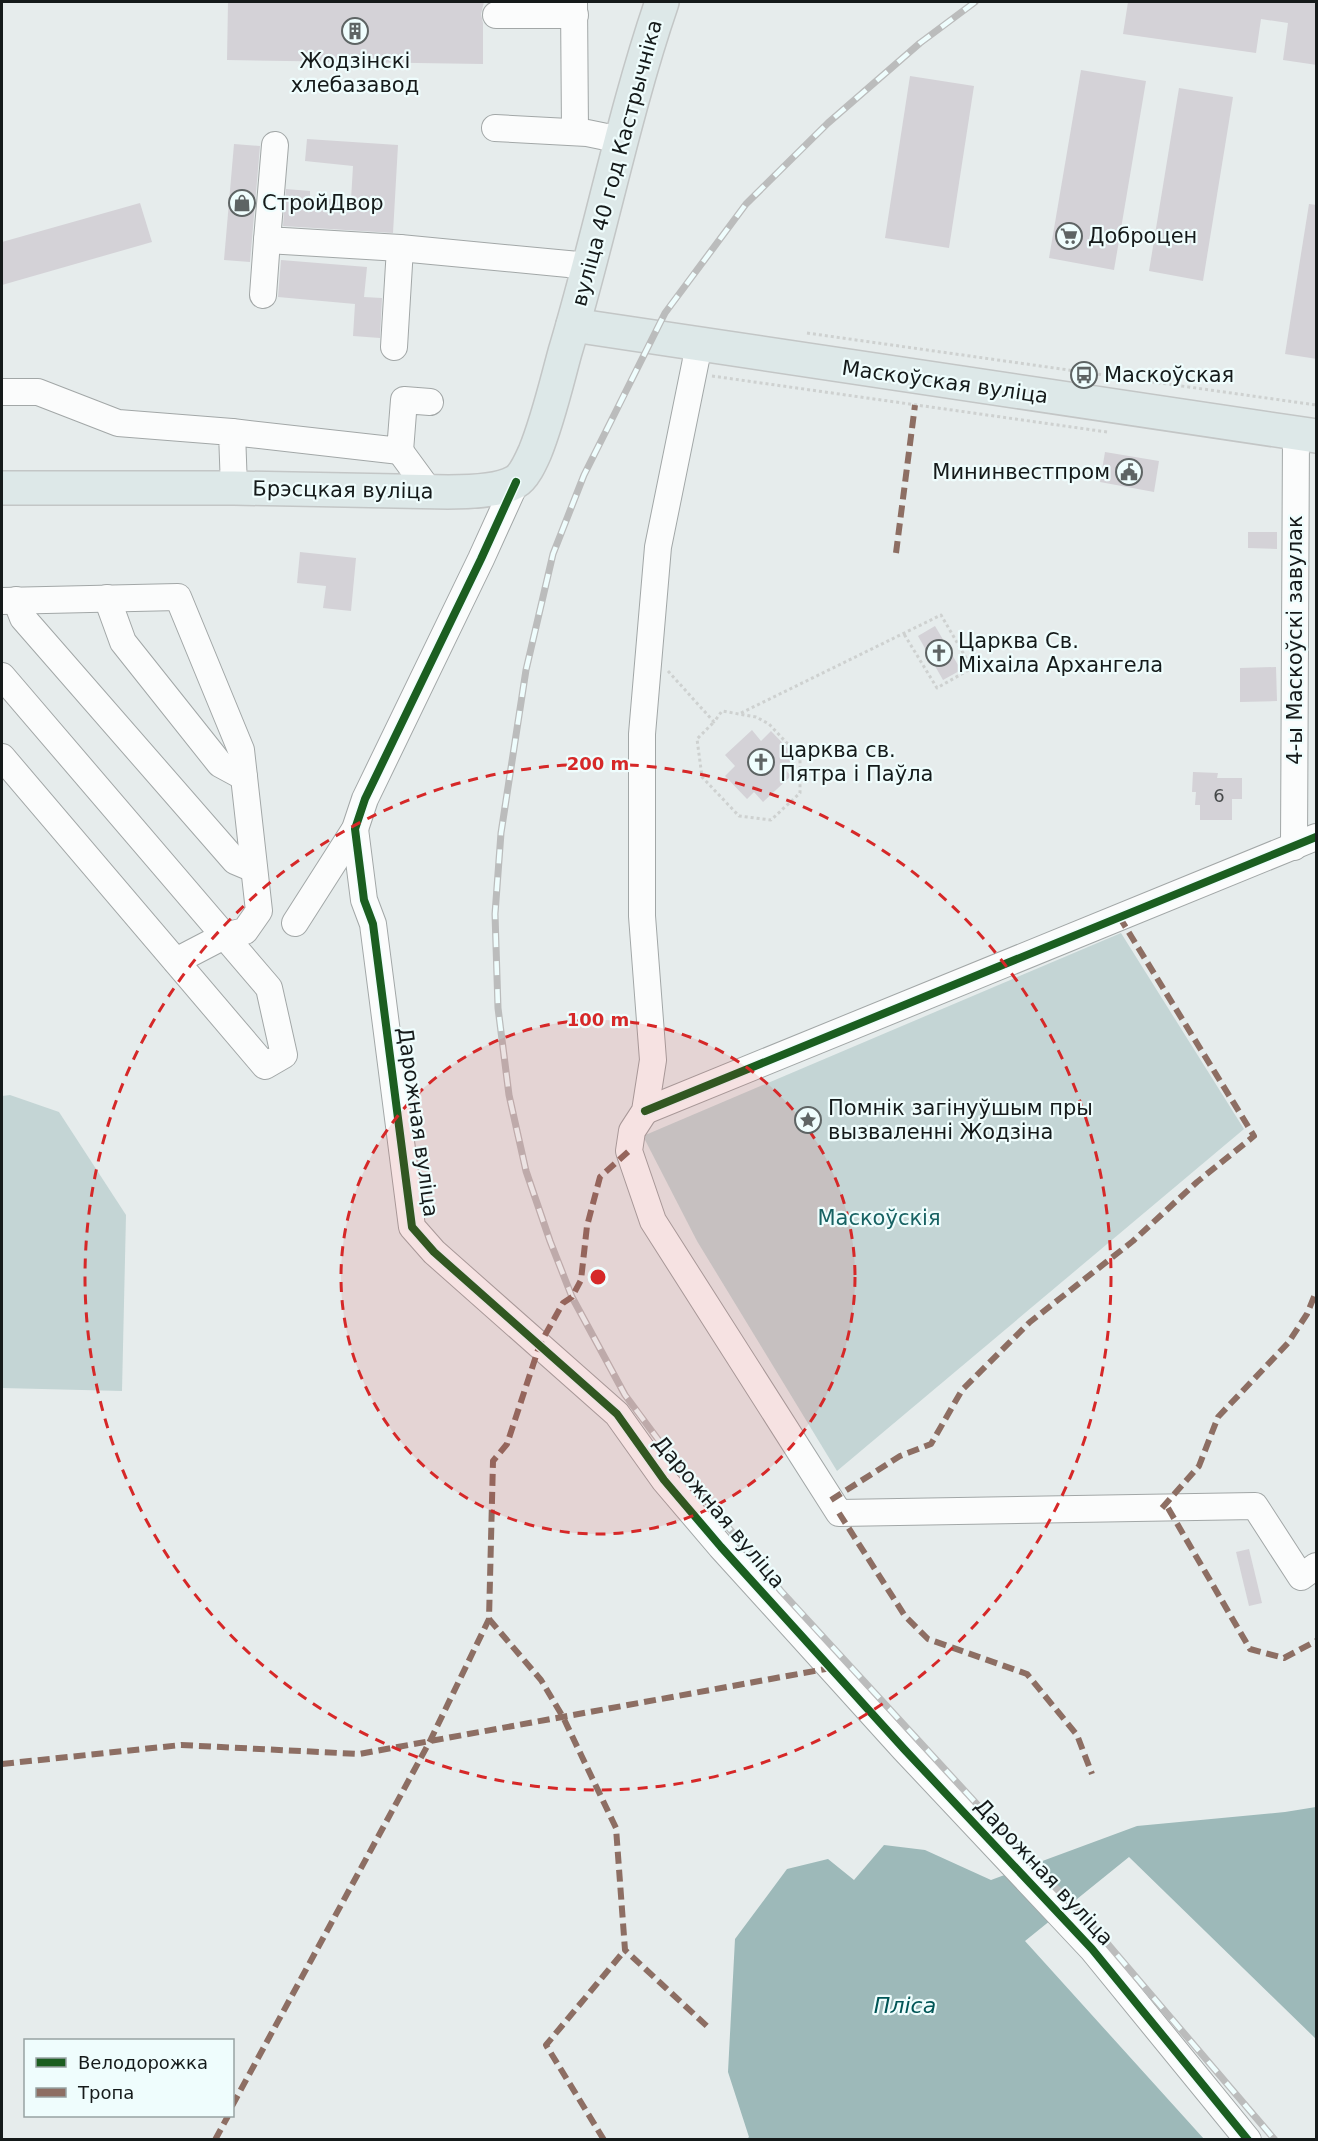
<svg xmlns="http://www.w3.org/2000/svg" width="1318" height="2141" viewBox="0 0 1318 2141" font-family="'DejaVu Sans',sans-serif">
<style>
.green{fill:#c4d5d5}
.water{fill:#9db9b9}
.building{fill:#d4d2d7}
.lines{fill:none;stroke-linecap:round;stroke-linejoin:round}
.minor-casing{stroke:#a2a7a7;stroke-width:28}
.major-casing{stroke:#c3c6c6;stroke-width:36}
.path{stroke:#ced1d0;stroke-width:3;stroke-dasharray:3 3;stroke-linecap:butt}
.minor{stroke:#fbfcfc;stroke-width:26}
.major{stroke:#dde8e8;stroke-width:33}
.rail-casing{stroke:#bbbcbc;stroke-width:7}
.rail{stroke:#effdfd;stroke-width:4.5;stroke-dasharray:14;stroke-linecap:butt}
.quiet{stroke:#8d6e63;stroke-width:6;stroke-dasharray:12 6;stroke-linecap:butt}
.cycleway-casing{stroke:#effdfd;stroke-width:11}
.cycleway{stroke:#1b5e20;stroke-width:8}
.ring{fill:none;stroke:#d62828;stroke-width:3;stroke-dasharray:10 8}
.labels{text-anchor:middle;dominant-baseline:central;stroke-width:4.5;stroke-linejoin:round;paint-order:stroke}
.number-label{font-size:18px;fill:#454849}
.poi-label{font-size:21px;fill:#151a1a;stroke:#effdfd;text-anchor:start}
.street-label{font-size:21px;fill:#151a1a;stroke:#effdfd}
.park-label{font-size:21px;fill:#176263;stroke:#effdfd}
.water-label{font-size:22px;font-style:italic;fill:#005556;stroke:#effdfd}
.centre{fill:#d62828;stroke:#effdfd;stroke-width:3}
.ring-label{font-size:18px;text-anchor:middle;font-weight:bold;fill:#d62828;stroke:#effdfd;stroke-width:4.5;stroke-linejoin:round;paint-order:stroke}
</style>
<rect width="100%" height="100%" fill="#e6ecec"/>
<g class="green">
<path d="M1121,933l123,196 -407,342 -140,-230 -54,-105z"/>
<path d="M10,1095l49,17 67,103 -4,176 -120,-3v-292z"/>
</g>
<path class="water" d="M1316,1807v232l-187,-182 -104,84 179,198h-457l2,-2 -21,-65 7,-133 52,-70 41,-10 26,21 30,-35 41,5 66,30 146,-54 148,-14z"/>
<g class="building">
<path d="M228,2h256l-3,12 2,9v41l-256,-4z"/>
<path d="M1128,2h189v63l-34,-5 5,-37 -27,-4 -5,34 -133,-19z"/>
<path d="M1081,70l65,11 -32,189 -65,-12z"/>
<path d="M910,76l64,10 -25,162 -64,-10z"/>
<path d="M1179,88l54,9 -30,184 -54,-10z"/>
<path d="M307,139l91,6 -5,88 -110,-7 3,-37 24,2v7l41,2 2,-34 -48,-5z"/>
<path d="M234,144l26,2 -10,116 -26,-2z"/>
<path d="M140,203l12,39 -150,43v-43z"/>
<path d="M1309,204l8,1v154l-32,-5z"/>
<path d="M281,260l86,7 -3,30 18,1 -2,40 -27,-2 2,-32 -77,-7z"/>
<path d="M1105,452l54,9 -5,31 -54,-10z"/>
<path d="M1248,532h29v17l-29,-1z"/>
<path d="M300,552l56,6 -5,53 -28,-3 3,-22 -29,-3z"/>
<path d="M935,626l26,44 -18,10 -25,-44z"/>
<path d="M1276,667l1,34 -37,1v-34z"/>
<path d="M752,730l9,11 10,-10 25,26 -12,11 7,8 -28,26 -9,-10 -7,7 -22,-23 10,-10 -10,-11z"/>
<path d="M1193,772l25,1 -1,5h25v21h-10v21h-32v-15h-5l1,-13h-4z"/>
<path d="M1249,1549l13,54 -13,3 -13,-54z"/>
</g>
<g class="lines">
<defs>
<g id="minor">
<path d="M574,2l1,130"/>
<path d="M496,15h79"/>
<path d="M495,128l92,5 34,7"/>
<path d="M275,145l-8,95 133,8 189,18"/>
<path d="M263,295l4,-55"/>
<path d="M699,345l-41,202 -16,187v182l11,144 -8,51 -13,20 -3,20 24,70 186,292 416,-7 46,71 15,-11"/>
<path d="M394,347l6,-99"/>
<path d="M2,392h36l80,31 114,9 2,56"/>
<path d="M232,432l168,19 4,-51 26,2"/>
<path d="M400,451l30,41"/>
<path d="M107,598l16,44 97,122 24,13"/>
<path d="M16,600l7,18 212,243 19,8"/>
<path d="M2,601l176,-4 63,153 18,161 -14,20 -21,5 -48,25"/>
<path d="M2,676l267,312 15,67 -19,11 -263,-309"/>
<path d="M355,829l9,71 9,24 39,303 22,25 183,162 47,66 57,67 183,202 188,200 156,191"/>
<path d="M1294,847l2,-414"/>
<path d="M295,923l60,-94 10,-30 116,-240 35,-77"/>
<path d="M645,1111l671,-274"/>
</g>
<g id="major">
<path d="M573,325l743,111"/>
<path d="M2,488h232l214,4c17,0 52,-1 67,-10 9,-5 16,-21 20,-30 13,-32 21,-67 30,-100 35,-116 58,-236 97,-350"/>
</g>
</defs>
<use href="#minor" class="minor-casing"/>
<use href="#major" class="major-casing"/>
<g class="path">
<path d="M807,333l509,72"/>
<path d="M712,376l395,56"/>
<path d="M668,671l46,51 8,-11 34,6 13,7 31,33v36l-29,27 -32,-4 -37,-39 -5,-38 17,-17"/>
<path d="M741,713l200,-98 31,53 -35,20 -33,-54"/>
</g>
<use href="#minor" class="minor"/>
<use href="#major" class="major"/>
<defs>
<path id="rail" d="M975,2l-55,41 -92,80 -82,81 -81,109 -81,162 -31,79 -27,116 -25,163 -6,81 3,94 11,87 17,76 24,70 22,56 53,98 55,74 101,122 239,260 69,71 186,218"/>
</defs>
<use href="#rail" class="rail-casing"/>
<use href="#rail" class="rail"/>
<g class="quiet">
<path d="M896,553l19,-148"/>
<path d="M831,1500l69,-44 31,-12 31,-54 68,-68 103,-81 64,-59 57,-46 -134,-218"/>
<path d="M1162,1508l37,-42 19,-49 70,-74 19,-29 9,-22"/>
<path d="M1168,1508l82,141 34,9 32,-17"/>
<path d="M839,1513l66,103 23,23 99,35 50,61 15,39"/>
<path d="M489,1619l52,61 22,37 53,111 9,122 84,78"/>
<path d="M2,1764l179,-19 178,9 472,-86"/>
<path d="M232,2106l198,-365 59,-122 4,-158 14,-17 33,-100 23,-41 9,-6 9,-17 6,-54 13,-49 29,-26"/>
<path d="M215,2140l13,-24"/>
<path d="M604,2140l-58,-95 79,-95"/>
</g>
<defs>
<g id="cycleway">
<path d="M516,482l-35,77 -116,240 -10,30 9,71 9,24 39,303 22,25 183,162 47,66 57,67 183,202 188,200 156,191"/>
<path d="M645,1111l671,-274"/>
</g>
</defs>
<use href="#cycleway" class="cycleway-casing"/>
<use href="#cycleway" class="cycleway"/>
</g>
<circle cx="598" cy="1277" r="257" fill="#d62828" fill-opacity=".12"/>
<g class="ring">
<circle cx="598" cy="1277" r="257"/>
<circle cx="598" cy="1277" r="513"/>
</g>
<defs>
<symbol id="building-ring" viewBox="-11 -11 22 22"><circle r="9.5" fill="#effdfd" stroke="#5e6464" stroke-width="1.5"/><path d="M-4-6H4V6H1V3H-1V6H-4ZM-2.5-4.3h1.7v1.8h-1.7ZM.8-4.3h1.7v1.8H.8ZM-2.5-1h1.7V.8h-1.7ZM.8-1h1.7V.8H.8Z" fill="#5e6464"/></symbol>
<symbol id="shop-ring" viewBox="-11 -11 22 22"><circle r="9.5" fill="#effdfd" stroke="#5e6464" stroke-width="1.5"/><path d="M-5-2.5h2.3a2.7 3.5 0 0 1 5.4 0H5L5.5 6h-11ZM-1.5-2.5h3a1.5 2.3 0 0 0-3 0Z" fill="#5e6464"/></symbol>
<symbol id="supermarket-ring" viewBox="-11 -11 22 22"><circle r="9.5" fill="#effdfd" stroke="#5e6464" stroke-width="1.5"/><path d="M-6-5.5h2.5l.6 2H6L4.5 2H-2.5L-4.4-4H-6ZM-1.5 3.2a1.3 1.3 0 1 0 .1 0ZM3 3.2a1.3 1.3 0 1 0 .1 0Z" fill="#5e6464"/></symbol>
<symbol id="bus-ring" viewBox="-11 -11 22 22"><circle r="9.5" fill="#effdfd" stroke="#5e6464" stroke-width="1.5"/><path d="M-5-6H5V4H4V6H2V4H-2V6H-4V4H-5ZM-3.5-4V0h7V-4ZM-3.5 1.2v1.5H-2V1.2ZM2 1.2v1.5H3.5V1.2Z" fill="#5e6464"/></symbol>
<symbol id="civic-ring" viewBox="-11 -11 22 22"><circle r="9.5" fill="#effdfd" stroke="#5e6464" stroke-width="1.5"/><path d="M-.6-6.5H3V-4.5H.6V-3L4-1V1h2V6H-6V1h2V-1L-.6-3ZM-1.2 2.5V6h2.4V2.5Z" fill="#5e6464"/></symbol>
<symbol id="church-ring" viewBox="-11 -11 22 22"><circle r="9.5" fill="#effdfd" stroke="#5e6464" stroke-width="1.5"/><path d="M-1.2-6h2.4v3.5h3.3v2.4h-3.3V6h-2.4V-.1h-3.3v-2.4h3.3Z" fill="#5e6464"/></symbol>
<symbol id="sight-ring" viewBox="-11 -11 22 22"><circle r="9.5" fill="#effdfd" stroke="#5e6464" stroke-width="1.5"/><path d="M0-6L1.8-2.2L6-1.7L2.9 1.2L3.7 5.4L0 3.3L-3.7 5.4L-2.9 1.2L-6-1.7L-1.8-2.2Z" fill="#5e6464"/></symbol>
</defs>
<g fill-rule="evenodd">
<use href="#building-ring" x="340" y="16" width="30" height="30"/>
<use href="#shop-ring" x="227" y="188" width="30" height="30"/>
<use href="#supermarket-ring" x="1054" y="221" width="30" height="30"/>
<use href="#bus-ring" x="1069" y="360" width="30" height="30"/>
<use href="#civic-ring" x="1114" y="457" width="30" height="30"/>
<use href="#church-ring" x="924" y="638" width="30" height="30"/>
<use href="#church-ring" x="746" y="747" width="30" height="30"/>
<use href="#sight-ring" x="793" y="1105" width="30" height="30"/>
</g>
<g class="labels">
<g class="number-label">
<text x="1219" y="795">6</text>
</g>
<g class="poi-label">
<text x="355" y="61" text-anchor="middle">Жодзінскі<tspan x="355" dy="24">хлебазавод</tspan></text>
<text x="262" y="203">СтройДвор</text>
<text x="1088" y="236">Доброцен</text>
<text x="1104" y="375">Маскоўская</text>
<text x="1110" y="472" text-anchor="end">Мининвестпром</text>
<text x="958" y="641">Царква Св.<tspan x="958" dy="24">Міхаіла Архангела</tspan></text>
<text x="780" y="750">царква св.<tspan x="780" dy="24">Пятра і Паўла</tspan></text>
<text x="828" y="1108">Помнік загінуўшым пры<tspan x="828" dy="24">вызваленні Жодзіна</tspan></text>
</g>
<g class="street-label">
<text transform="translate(617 163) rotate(-75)">вуліца 40 год Кастрычніка</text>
<text transform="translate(945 382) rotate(8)">Маскоўская вуліца</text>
<text transform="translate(343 490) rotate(1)">Брэсцкая вуліца</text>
<text transform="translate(1295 640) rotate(-90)">4-ы Маскоўскі завулак</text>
<text transform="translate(418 1122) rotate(82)">Дарожная вуліца</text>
<text transform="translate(719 1512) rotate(50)">Дарожная вуліца</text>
<text transform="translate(1044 1872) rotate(47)">Дарожная вуліца</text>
</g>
<g class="park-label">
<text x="879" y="1218">Маскоўскія</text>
</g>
<g class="water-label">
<text x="905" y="2005">Пліса</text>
</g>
</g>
<circle cx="598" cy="1277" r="9" class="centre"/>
<g class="ring-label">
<text x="598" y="770">200 m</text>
<text x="598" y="1026">100 m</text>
</g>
<rect width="1318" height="2141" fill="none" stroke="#151a1a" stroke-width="6"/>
<rect x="24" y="2039" width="210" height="78" fill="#effdfd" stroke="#98a2a2" stroke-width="1.5"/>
<rect x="36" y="2058" width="30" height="9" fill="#1b5e20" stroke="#98a2a2" stroke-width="1.5"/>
<text x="78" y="2069" font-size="18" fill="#151a1a">Велодорожка</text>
<rect x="36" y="2088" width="30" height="9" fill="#8d6e63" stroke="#98a2a2" stroke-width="1.5"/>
<text x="78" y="2099" font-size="18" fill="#151a1a">Тропа</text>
</svg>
